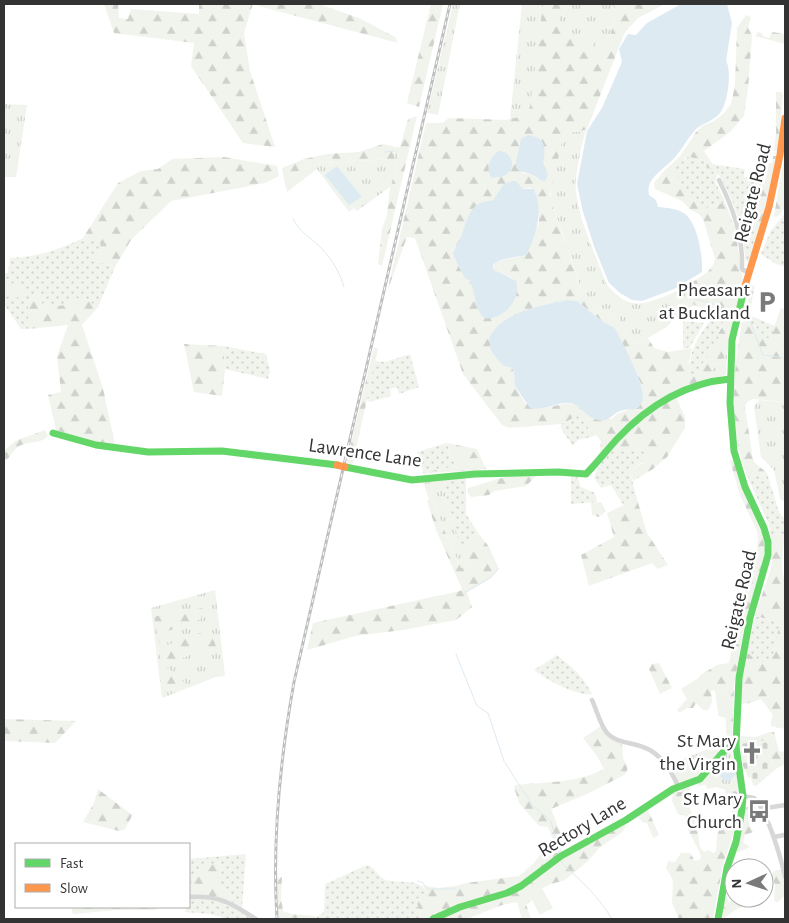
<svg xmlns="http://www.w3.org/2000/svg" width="789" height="923" viewBox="0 0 789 923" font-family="'Alegreya Sans',sans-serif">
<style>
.grass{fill:url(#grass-tufts)}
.forest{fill:url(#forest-firs);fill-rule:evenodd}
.cemetery{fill:url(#cemetery-stones)}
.garden{fill:url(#garden-dots)}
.pitch{fill:#f1f4ed}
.water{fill:#deeaf2}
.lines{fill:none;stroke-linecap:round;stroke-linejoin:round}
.stream{stroke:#deeaf2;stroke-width:1}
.street{stroke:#d7d7d7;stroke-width:4.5}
.fast{stroke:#63d668;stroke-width:7}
.slow{stroke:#ff974d;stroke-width:7}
.rail-casing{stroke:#bebebe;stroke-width:3}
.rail{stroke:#fff;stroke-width:1;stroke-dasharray:4;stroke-linecap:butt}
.slow-bridge{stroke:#ff974d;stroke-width:7}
.labels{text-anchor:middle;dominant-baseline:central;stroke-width:5;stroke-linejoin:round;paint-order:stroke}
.street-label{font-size:20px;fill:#333;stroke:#fff}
.poi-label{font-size:20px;fill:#333;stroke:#fff;text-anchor:end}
</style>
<defs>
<pattern id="grass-tufts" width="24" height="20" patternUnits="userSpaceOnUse" patternTransform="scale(1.25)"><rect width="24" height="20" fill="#f1f4ed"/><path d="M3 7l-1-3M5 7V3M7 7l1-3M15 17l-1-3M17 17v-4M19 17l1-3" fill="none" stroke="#cfd2cc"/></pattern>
<pattern id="forest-firs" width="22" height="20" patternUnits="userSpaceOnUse" patternTransform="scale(1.25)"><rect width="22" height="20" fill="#f1f4ed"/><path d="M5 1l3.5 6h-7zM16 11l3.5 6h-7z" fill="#cfd2cc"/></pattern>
<pattern id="cemetery-stones" width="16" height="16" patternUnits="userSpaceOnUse" patternTransform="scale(1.25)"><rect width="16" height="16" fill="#f1f4ed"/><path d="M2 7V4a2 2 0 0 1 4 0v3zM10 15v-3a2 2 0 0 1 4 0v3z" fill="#cfd2cc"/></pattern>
<pattern id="garden-dots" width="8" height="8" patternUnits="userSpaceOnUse" patternTransform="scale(1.25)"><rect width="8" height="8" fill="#f1f4ed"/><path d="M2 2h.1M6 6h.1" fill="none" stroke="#cfd2cc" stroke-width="1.8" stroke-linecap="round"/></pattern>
</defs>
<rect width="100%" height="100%" fill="#fff"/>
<g class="grass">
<path d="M453,4h7l-22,111 -11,-2z"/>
<path d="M522,4h90l4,7v4l-8,27 -3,4 -16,11 -52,56 -27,6z"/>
<path d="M4,104l23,1 -11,72h-12z"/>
<path d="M587,129c-5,8 -13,53 -11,63 3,25 14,50 23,73 3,6 5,15 9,21 5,6 14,14 21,16 14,6 45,-9 57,-16l8,19 -18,11 -8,10 -20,12 -16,6 -14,-27c-18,-6 -26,-9 -36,-26l-31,-91v-15l13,-52 2,-2 12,1z"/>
<path d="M395,147h5l-5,28 -5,12 -33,24 -3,-3 -5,4 -32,-43 -30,23 -3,-13 12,-7 25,-9 73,-4z"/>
<path d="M727,354l-1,21 -14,4 -1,-8z"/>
<path d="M759,400l26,2 -1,99 -4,-2 -6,-29 -13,-13 -7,-50z"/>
<path d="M444,478l3,24 20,62 -6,4 -18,-41 -10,-28 -4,1 -6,-19z"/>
<path d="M215,590l10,86 -9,1 -54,21 -11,-90z"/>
<path d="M708,749l2,2 7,-2 3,3 -21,25 -17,7 -3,-1 -8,-16 6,-3v-3z"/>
<path d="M730,751l2,2 7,35 -1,4 -20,-4 -1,-1 -10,2 -1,-4 -10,1 6,-6 17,-22z"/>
</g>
<g class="forest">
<path d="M104,4h14l1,14 9,1 3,-10 68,5v-10h54l-9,29 6,38 25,76 -32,-4 -52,-77 3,-23 -80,-10z"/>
<path d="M260,4h59l40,14 36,19 3,6 -140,-37z"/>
<path d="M431,4h12l-24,103 -12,-4z"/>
<path d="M543,4h27l-7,4 -4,13 5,17 12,1 10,-5 8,6 2,12c15,-10 15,-21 20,-37v-5l-4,-6h53l-27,14 -13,14 -38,97 -9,3 -12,-1 -2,2 -14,61 4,16 28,81c10,17 18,20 36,26l14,27 16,-6 6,10 14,4 24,-4 -3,13 3,17 30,-51 -5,-14 -23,-8 -8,-19c11,-7 27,-14 29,-27l-12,-40 -4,-5 -8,-4 -9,-9 -27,-12 -1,-6 9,-11 17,-16 16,-24 6,-6 12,-5 10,-8 7,-9 4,-19 2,-57 9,-13 5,2 -3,11 4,7 -4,54 -4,27 -14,16 -26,19 15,23 -2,1 -12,-10 -1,-5 -16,-3 -4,1 22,50 19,-6 10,27 8,51 -16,74 -16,17 1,8 -38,14 11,24v11l-18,29 -14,12 -20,12 -3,-9 14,-10 -3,-14 -13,4 -12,-3 -16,10 -3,-2 3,-5 1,-11 -5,-6 -5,2 -3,-10 -18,-7 -9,4 -52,4 -7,-3 -39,-51 -48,-136 -8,-1 -20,55 39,-169h16l7,-5 57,2 21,-5 3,-9zM534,136l8,6 1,26 4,4 -8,8 -7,-6 -10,-1 -6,-13 4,-18zM512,181l11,8 8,-1 5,4 3,30 -12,31c-8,6 -22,4 -33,11l-1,5 19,9 -17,39 -11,1 -6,-10 -6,-24 -3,-4 -6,-5 -10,-24 34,-50c13,0 13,-17 25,-20zM567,300l10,1 26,21 11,5 27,57 2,11 -4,12c-12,5 -18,2 -27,12l-23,-4 -9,-9 -12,-3 -24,5 -19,-5 -10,-17 -1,-14 -2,-4 -8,-2 -10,-12 -5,-16c18,-27 49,-31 78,-38z"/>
<path d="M758,32l4,1 1,3 6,2 3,-6 13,2v10l-30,-8z"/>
<path d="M776,92h5l2,3 -5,56h-4l2,-19z"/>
<path d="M417,116l-35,150 -4,-2 4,-35 5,-14 3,-28 5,-12 5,-28 8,-28z"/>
<path d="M383,144l12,3 -1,12 -73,4 -25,9 -12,7 -2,-11 22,-9 23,-5 32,-2z"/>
<path d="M785,152v56l-8,9 -3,-1z"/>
<path d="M773,156h4l-17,74h-3c-4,-11 -3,-17 2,-27l-5,-9 11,-13 4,-18h3z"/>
<path d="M224,157l53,9 2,10 -14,7 -94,18 -40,39 -16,27 -22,-7 -6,-20 -4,-2 35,-55 23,-12 17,-2 14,-10z"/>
<path d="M37,293l7,3 -4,13 4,-1 5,-5 19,1 -1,-6h17l14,9 -16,18 21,63 12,57 -13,-1 -46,-14 -8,-35 13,-3 -4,-36 11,-31 -40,4v-27z"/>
<path d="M781,308l4,1v93l-32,-3c-5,2 -7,3 -8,8l8,53 2,3 12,10 -19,5c-21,-48 -15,-106 -6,-156l6,-1 22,17z"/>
<path d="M184,344l39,2 2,23 -3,27 -28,-4z"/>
<path d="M374,347l4,2 -25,114 -2,2 -5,-1z"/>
<path d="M45,430l3,6c-8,9 -21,4 -30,11 -5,4 -8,11 -14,15v-11l11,-10z"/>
<path d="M447,443l30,6 9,20 -7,1 -47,3 -2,-2 26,-5v5v-12v3l-5,-2z"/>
<path d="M733,460l11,33 17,38 3,12v16l-21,73 -9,54 -2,58 -10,5 -2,-1 -1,-3 7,-5v-22l-8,-2v-3l10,-2 -2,-22 -15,2 1,11 -4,8h-5l-7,-7 -3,5h-6l-7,5 -3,-3 10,-11 19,-11 -7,-12 18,-11 12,-2c6,-26 11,-53 18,-79 4,-19 14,-33 10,-53l-17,-36 -10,-34z"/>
<path d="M508,476h28l-10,10 -32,5 -5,4 -18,2 -4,-5 1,-4z"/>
<path d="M433,499l10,28 18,41 6,-4 -5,-14 5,-9 12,-7 10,13 10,22 -8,9 -24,14 5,15 -16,13 -53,10 -48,6 -48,14 6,-27 147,-32 2,-2 -26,-59 -9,-30z"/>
<path d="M637,499l10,34 21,32 -10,4 -6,-6 -63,23 -8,-31 33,-18 -7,-24z"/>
<path d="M601,502l5,9 -7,6 -7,-2 -1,-12z"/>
<path d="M784,534l-2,36 3,13v146l-14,-3v-6l2,-5 -12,-16 -11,4 -10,1 2,-22 5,-29 33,-31 -25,-6 16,-48 1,-9 -1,-24z"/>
<path d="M203,608l-2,11 -33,12 -4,8 -5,4 -5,-26 14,-4z"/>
<path d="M200,633l14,6 3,13 -18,-1 -37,16 -3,-19z"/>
<path d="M659,663l13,25 -12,6 -11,-25 3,-5z"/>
<path d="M168,668l17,15 -21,10 -2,-24z"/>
<path d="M4,719l72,2 -21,22 -51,-2z"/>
<path d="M601,726l7,10 14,8c1,4 0,9 1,13 2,8 8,11 1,18l-35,18 -38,16 11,27 -3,4 5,17 60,-33 2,3 -5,6 -21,14 -12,14 -23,19 -14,4 -18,8v8l-7,4 5,15h-9l-5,-17 -15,3 -35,14h-46l-5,-19 11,-8 -5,-7 16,3 17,-2 11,-3 53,-7 14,-12 20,-24 -5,-13 -9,-1 -20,-23 -5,-16 2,-2c29,-3 62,-2 88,-16l-7,-13 -14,-18z"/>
<path d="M770,732h4l5,19 6,1v12l-9,5 -15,-27 -21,2v-8l16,1z"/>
<path d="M690,786v4l-5,3 2,9 10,25 3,20 4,5 4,-2 5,3 3,-2 1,-15 3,-9 12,3 -3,-6 3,-9v-18l-7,-3v-5l13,3 -2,8 2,12 -4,19 -11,34 -10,54h-34l-7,-16 1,-23 -7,-12 3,-9 1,3h5l6,-9h9l5,8 6,-2 -1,-6 -11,-21 -4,-16 -7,-2 -6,-13 1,-9 4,-2 1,2h3l1,-4z"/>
<path d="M98,789l33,25h2l-8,15 -6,2 -36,-9 11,-19z"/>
<path d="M750,805l4,1 4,3 -1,4 4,1 4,9 -2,1 -9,-10 -5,1v10l4,7 -8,3 -2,7 7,5 -14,6 8,-41 2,-4z"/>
<path d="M648,810l11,25 -6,3 -6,-15 -5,-1 -4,-6z"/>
<path d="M218,862l5,7 -7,13 5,5 8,4 2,5 -7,8 -18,-5 -17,3v-15l2,-2 4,-13z"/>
<path d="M776,870h6l3,12v13l-7,7 -4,-1 1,-16 -4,-11z"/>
<path d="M282,877l-1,20 2,14 8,3 25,2 -2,3h-36l-1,-40z"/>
<path d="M725,896l2,1 2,5 7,-4h15l4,3 -18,8 -13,9 -2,-2z"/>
<path d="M71,907h87l-2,3h-39l-44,4z"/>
</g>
<path class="cemetery" d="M768,740l5,16 -2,5 5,8 -20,17 -3,-1 -2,-7 -3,-1 -5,-11 -3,-22z"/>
<g class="garden">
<path d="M688,157l16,3 1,5 12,10 -2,6 10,21 -19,6c-14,-10 -28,-24 -31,-41z"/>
<path d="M712,164l33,5 -1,8 21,4 -11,13 6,9c-6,10 -7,16 -3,27h3l-11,31 -3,1 -1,-3c-1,-35 -14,-66 -33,-95z"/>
<path d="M785,213v54l-9,-3 -15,-10 9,-22z"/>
<path d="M83,238l4,2 5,-1 9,5 -8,16 22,7 -17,40 -14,-9h-16v7l-13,1 -6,-3 -5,6h-4l4,-13 -7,-3 -9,9v27h-7l-17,-25v-31h4l2,-15c28,-1 48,-8 73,-20z"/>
<path d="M755,285l-6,30 26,11 -4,12h-4l-13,-13 -10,-5 7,-33z"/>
<path d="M720,311l5,5 -7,19 1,6 -28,38c-5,-29 9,-44 25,-67z"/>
<path d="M683,321l21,2 -14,24 -7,2z"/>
<path d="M223,346l43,8 4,17 -2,8 -43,-10z"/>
<path d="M410,354l9,33 -20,7 -2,-7 -7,2 1,7 -21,6 -3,-2 8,-39 10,1z"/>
<path d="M576,414l12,13 3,10 -13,3 -5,6 -12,-17v-5l9,-4z"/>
<path d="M447,443l4,17 5,2v4l-25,5 1,2 -8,2 -7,-23z"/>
<path d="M641,448l5,7v4l-16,13 7,27 -13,7 -13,-21 -10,3 -7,-10c1,-8 8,-13 9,-21l13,-8 12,3z"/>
<path d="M767,473l12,39 6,7 -1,15 -13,1 -2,-11 -21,-46z"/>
<path d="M571,476h6l4,11 14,6 2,9 -26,2z"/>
<path d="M466,477v37l13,20 -12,7 -5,9 -15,-48 -3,-24z"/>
<path d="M755,616l25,6 -7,33 -5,7 -8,-1 -13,-8z"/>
<path d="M557,655c15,12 26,21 35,39 -17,2 -45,-14 -58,-24z"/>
<path d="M246,854l-4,54 -14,-8 3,-4 -2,-5 -8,-4 -5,-5 7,-13 -5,-7 -23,10 -4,14 -2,1v-28z"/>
<path d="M367,865c8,2 11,12 19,15 16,5 30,-4 41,12l-11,8 5,19h-107l10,-7 1,-28z"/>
<path d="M197,898c20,1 39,10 56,21h-26l-17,-5 -25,-2 2,-5h2l1,-7z"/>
</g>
<g class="pitch">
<path d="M4,282l21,3 -2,13 -19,-2z"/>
<path d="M478,458l1,12 -23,1v-12z"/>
<path d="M700,677l6,11 -19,11 -6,-10z"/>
<path d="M726,689l3,22 -11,2 -3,-23z"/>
<path d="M542,888l11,20 -13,7 -7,-13v-10z"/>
</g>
<g class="water">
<path d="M681,4h46l5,19 -6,38c6,9 2,43 -6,52 -5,7 -16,10 -23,15 -9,9 -13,19 -21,28 -10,13 -31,21 -27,39l7,5 2,7c9,1 19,1 27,7 13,10 18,43 17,58l-28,17 -32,12 -10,-1 -12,-7 -11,-10 -14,-34 -12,-37 -6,-28 10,-53 15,-23 20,-46 -3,-13 9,-15 8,1 11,-12z"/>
<path d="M528,135c19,2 18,15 15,29l5,11 -3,6c-7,0 -8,-5 -14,-7 -7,-3 -10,0 -15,-7v-7l5,-21z"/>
<path d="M499,151c12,0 18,16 8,23 -4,3 -10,3 -15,4 -7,-9 -3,-21 7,-27z"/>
<path d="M337,166l25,31 -13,8 -24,-30z"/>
<path d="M512,181h4l7,8h11c10,20 2,48 -8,66 -11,3 -24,2 -33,10v4l23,12c6,18 -13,40 -32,37 -10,-9 -8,-27 -15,-38l-4,-2c-2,-3 -12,-23 -12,-25 1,-4 5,-9 7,-14 6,-12 7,-31 21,-36 4,-2 8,-2 12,-3l11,-16z"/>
<path d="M567,300l10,1 26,21 11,5c8,14 29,54 29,69 0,6 -3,10 -7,13 -5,1 -11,0 -16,2 -10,4 -11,13 -25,8 -12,-4 -16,-18 -30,-16 -12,1 -23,8 -35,5l-15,-22 -1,-14 -2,-4 -8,-2 -4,-4 -9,-11 -2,-13c13,-27 53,-32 78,-38z"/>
<path d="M728,761l5,1 3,12 -6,7h-5c-9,-7 -8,-14 3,-20z"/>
</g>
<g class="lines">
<g class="stream">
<path d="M385,152l9,-1"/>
<path d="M293,219c8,14 13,15 24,25 13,12 22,26 27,43"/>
<path d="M695,299l21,6"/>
<path d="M721,306l14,6"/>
<path d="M744,316l5,2 14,37 22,3"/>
<path d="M464,593l26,-15 8,-9"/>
<path d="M456,654l21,52 11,7 16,48 28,44 19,16 8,32"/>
<path d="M561,860l1,3c19,18 37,34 50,56"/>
<path d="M418,881l5,2 5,6h28"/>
</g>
<g class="street">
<path d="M719,180c14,28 24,56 23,88l1,2 6,2"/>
<path d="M592,700c5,11 8,24 15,33 9,10 24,9 36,14 18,6 28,23 35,39"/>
<path d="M743,796l11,2c13,12 27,60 31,79"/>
<path d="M761,809l24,-4"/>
<path d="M774,837l10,-2"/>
<path d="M189,897c30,-2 42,6 67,22"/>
</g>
<g class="fast">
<path d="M53,433l43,12 52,7 74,-1 115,14"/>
<path d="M345,467l67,13 63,-6 83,-2 28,2c11,-11 20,-23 31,-35 31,-33 67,-56 113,-60"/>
<path d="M433,919l27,-12 47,-14 14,-7 40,-30 65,-36 47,-31 27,-10 24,-28 8,-5h4"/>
<path d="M718,919l9,-51 9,-26 6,-33 1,-13 -7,-50 3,-68 11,-60 18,-63v-13l-4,-14 -19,-41 -11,-36 -4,-48 2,-63 13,-54"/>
</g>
<path class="slow" d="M745,286l24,-79 11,-52 5,-37"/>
<defs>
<path id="rail" d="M277,919c-5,-79 3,-159 17,-237l156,-678"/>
</defs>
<use href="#rail" class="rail-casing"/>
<use href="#rail" class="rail"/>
<path class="slow-bridge" d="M337,465l8,2"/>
</g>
<defs>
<symbol id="parking-bare" viewBox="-9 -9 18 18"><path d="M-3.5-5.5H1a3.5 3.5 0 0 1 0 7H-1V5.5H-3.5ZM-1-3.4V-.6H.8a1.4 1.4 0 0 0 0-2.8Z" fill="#7a7a7a" stroke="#fff" stroke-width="2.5" paint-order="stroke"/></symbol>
<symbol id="church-bare" viewBox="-9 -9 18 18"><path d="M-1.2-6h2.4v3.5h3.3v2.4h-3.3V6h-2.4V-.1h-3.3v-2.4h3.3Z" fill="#7a7a7a" stroke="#fff" stroke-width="2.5" paint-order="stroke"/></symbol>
<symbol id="bus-bare" viewBox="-9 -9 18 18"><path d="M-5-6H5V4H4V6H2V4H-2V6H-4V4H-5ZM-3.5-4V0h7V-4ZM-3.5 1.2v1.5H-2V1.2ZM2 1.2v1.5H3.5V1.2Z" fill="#7a7a7a" stroke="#fff" stroke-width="2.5" paint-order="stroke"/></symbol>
</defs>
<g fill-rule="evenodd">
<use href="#parking-bare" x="751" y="286" width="32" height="32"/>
<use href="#church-bare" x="736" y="737" width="32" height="32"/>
<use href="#bus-bare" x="743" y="795" width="32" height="32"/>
</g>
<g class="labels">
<g class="street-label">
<text transform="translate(753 193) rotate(-76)">Reigate Road</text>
<text transform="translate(365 453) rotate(8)">Lawrence Lane</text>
<text transform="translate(739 600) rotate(-77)">Reigate Road</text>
<text transform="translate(582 827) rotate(-31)">Rectory Lane</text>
</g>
<g class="poi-label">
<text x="750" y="290">Pheasant<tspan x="750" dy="23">at Buckland</tspan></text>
<text x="736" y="741">St Mary<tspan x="736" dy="23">the Virgin</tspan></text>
<text x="742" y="799">St Mary<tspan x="742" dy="23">Church</tspan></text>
</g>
</g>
<rect width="789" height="923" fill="none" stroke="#333333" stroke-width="10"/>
<rect x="15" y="843" width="175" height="65" fill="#ffffff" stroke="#adadad"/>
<rect x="25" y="859" width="25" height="8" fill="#63d668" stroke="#adadad"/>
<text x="60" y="868" font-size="15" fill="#333333">Fast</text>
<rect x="25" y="884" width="25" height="8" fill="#ff974d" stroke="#adadad"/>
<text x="60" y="893" font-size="15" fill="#333333">Slow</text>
<g transform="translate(749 883) rotate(267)"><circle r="24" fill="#ffffff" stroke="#adadad"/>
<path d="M0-4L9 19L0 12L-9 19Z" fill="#7a7a7a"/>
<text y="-8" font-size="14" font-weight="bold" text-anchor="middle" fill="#333333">N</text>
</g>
</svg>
